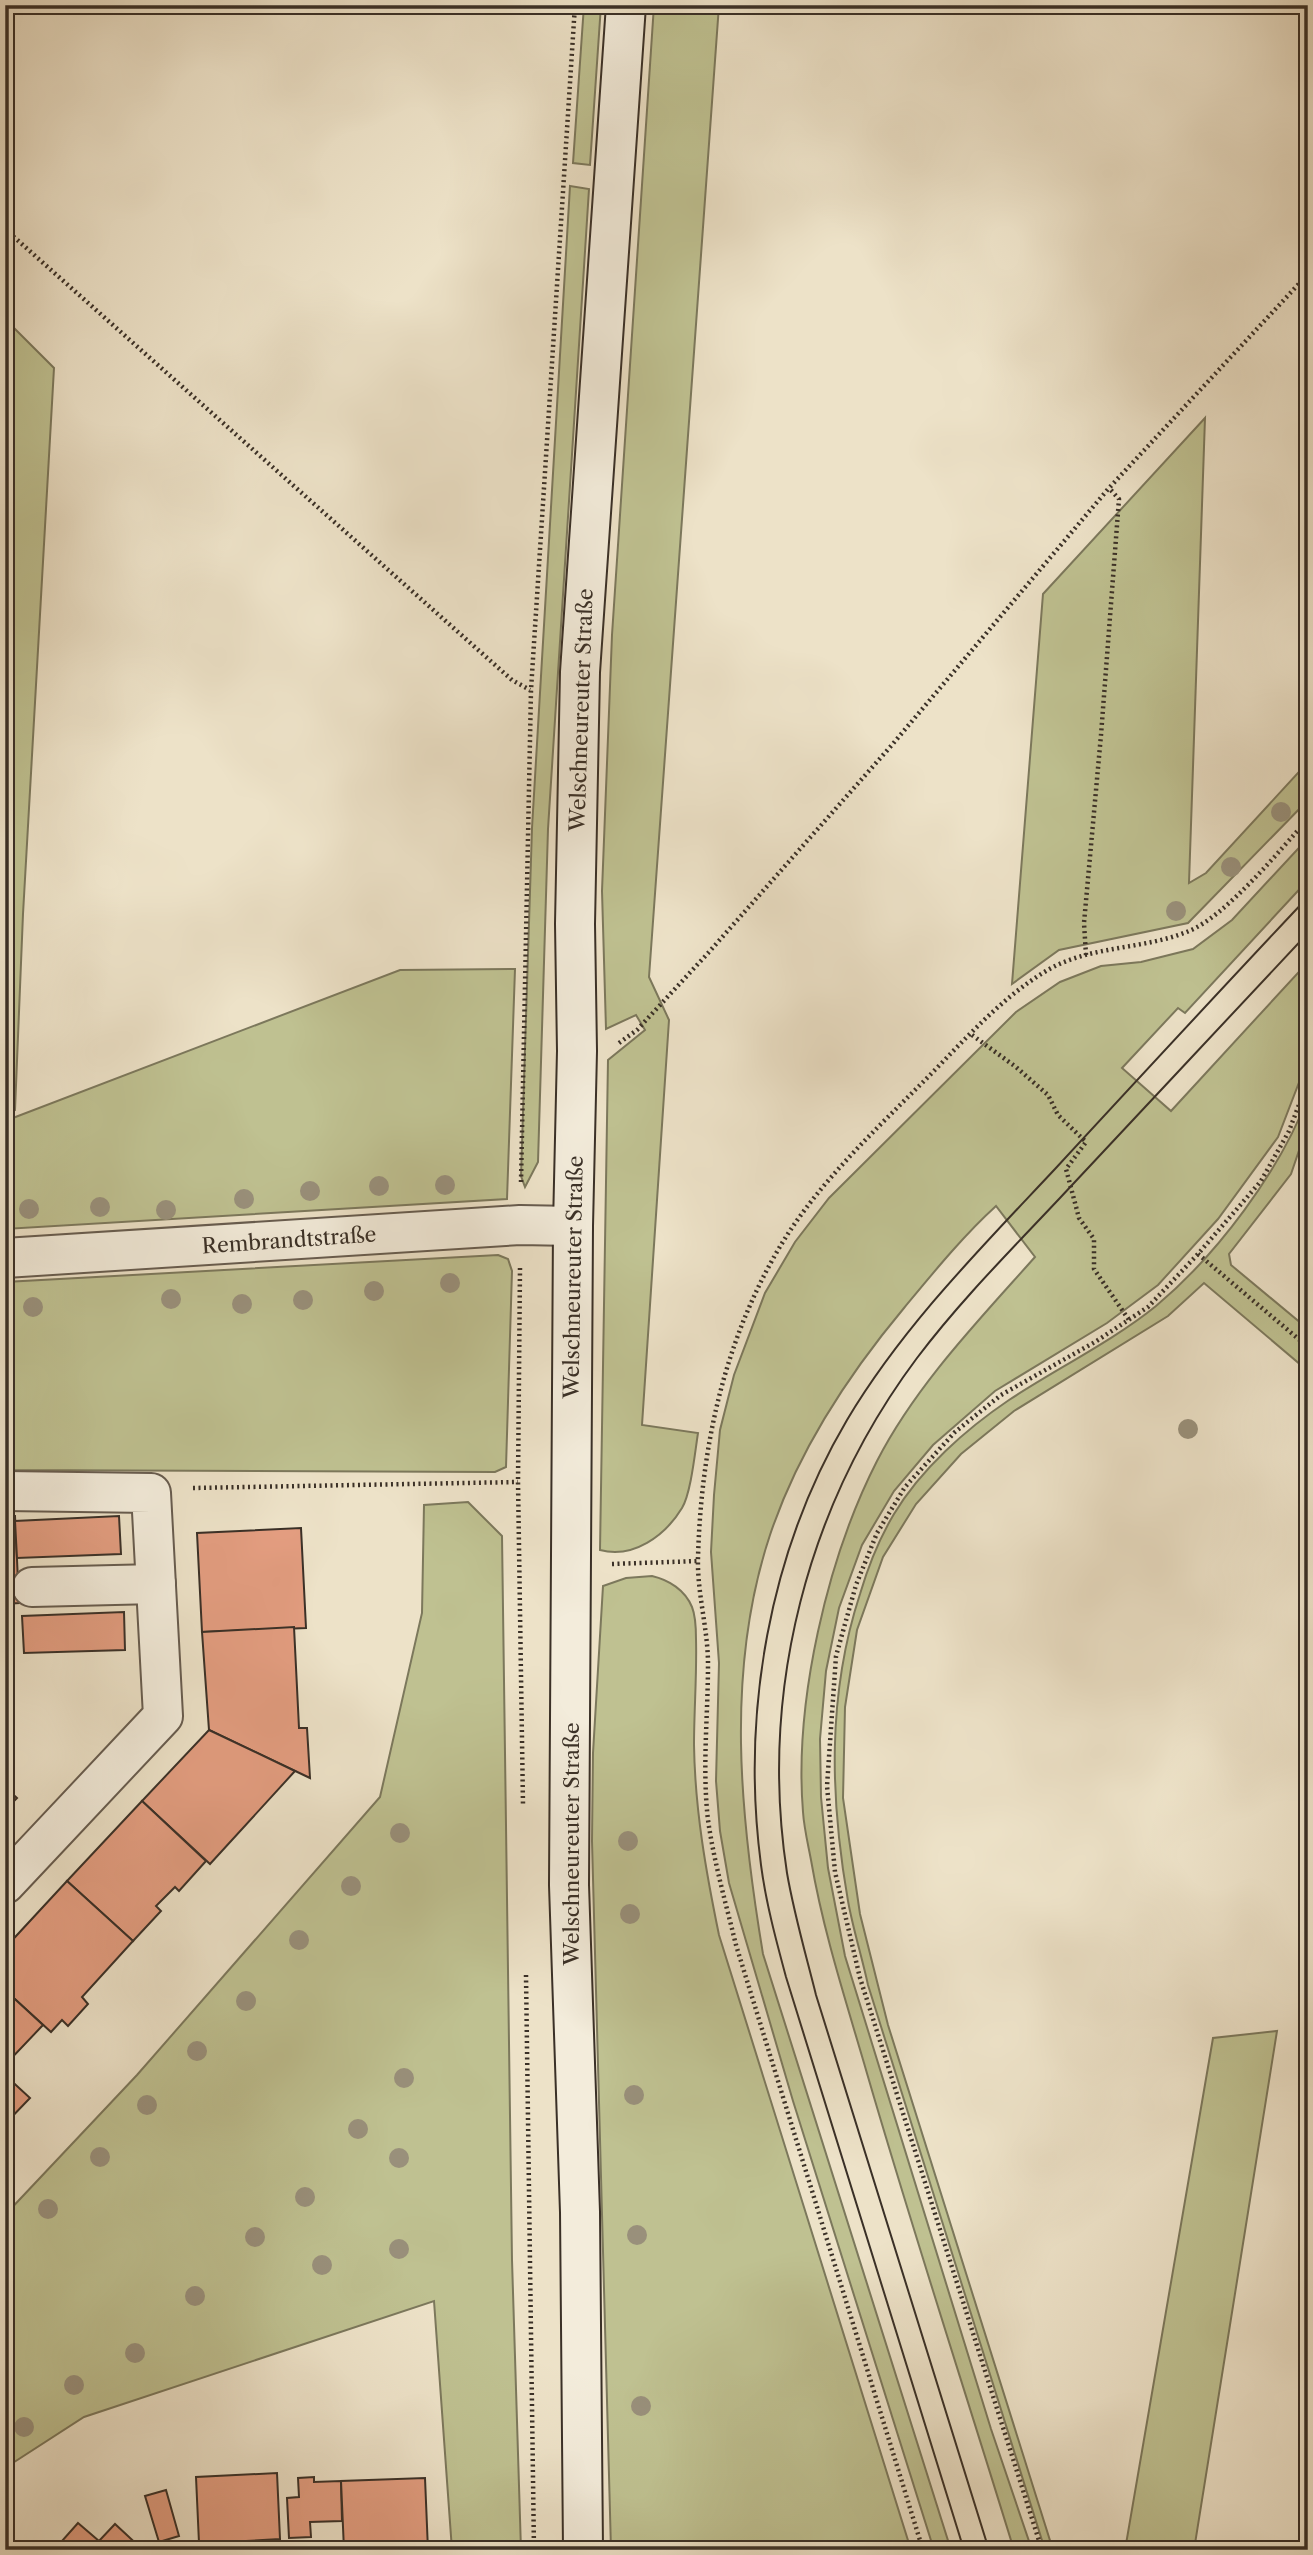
<svg xmlns="http://www.w3.org/2000/svg" width="1313" height="2555" viewBox="0 0 1313 2555" font-family="'Libre Caslon Text',serif">
<style>
.green{fill:#bfc191;stroke:#7c785c;stroke-width:2}
.building{fill:#e39d80;stroke:#3a3027;stroke-width:2}
.lines{fill:none;stroke-linecap:round;stroke-linejoin:round}
.minor-casing{stroke:#675c4f;stroke-width:42}
.tertiary-casing{stroke:#675c4f;stroke-width:42}
.secondary-casing{stroke:#3a3027;stroke-width:42}
.path{stroke:#3a3027;stroke-width:4.5;stroke-dasharray:2 3.5;stroke-linecap:butt}
.minor{stroke:#f3ecdb;stroke-width:38}
.tertiary{stroke:#f3ecdb;stroke-width:38}
.secondary{stroke:#f3ecdb;stroke-width:38}
.tram{stroke:#3a3027;stroke-width:2}
.tree{fill:#99907b}
.labels{text-anchor:middle;dominant-baseline:central;stroke-width:5;stroke-linejoin:round;paint-order:stroke}
.street-label{font-size:21px;fill:#3a3027;stroke:#f3ecdb}
</style>
<rect width="100%" height="100%" fill="#ede2c8"/>
<filter id="stains"><feTurbulence type="fractalNoise" baseFrequency=".00286" numOctaves="4"/><feColorMatrix values="0 0 0 0 .2 0 0 0 0 .09 0 0 0 0 .02 0 0 0 .5 -.17"/></filter>
<radialGradient id="worn" r=".72"><stop offset=".6" stop-color="#630" stop-opacity="0"/><stop offset="1" stop-color="#630" stop-opacity=".3"/></radialGradient>
<g class="green">
<path d="M584,5h17l-11,160 -17,-2z"/>
<path d="M654,5h65l-70,972 20,43 -27,405 56,8c-3,19 -7,60 -16,75 -17,28 -49,51 -82,42l8,-490 37,-30 -9,-15 -30,14 -4,-138 10,-256z"/>
<path d="M570,186l19,3 -41,640 -10,333 -13,25 -4,-11 11,-348z"/>
<path d="M5,319l49,49 -31,546 -8,196 -10,4z"/>
<path d="M1205,418l-16,465 17,-10 102,-111v38l-120,123 -129,27 -47,34 31,-390z"/>
<path d="M1308,838v42l-123,133 -7,-5 -56,60 49,43 137,-149v97l-30,78 -60,82 -60,66 -51,38 -112,68 -62,54 -39,46 -32,54 -23,63 -13,63 -6,68 1,58 7,71 17,88 146,473 41,121h-18c-50,-163 -103,-324 -150,-487 -20,-68 -41,-133 -53,-203 -3,-16 -7,-32 -8,-48 -9,-110 24,-253 74,-351 39,-76 102,-141 158,-204l-39,-51c-33,30 -63,67 -92,102 -56,67 -106,143 -134,227 -45,135 -30,281 -7,419l188,596h-17l-141,-449 -64,-218 -9,-52 -4,-50 3,-118 -8,-111 3,-57 6,-65 14,-55 31,-82 30,-51 34,-44 187,-186 44,-30 41,-16 40,-4 52,-13 39,-29z"/>
<path d="M515,969l-8,230 -502,30v-108l395,-151z"/>
<path d="M1308,1097v27l-17,50 -62,80 2,11 77,64v42l-104,-88 -36,33 -154,95 -53,43 -45,50 -33,53 -26,73 -12,77 -2,91 17,116 28,111 165,525h-8l-177,-565c-6,-28 -15,-56 -20,-84 -18,-103 -21,-206 12,-307 8,-27 19,-55 34,-80 27,-45 72,-85 115,-114 47,-31 104,-59 147,-94 61,-51 124,-135 152,-209z"/>
<path d="M498,1255l10,4 4,12 -6,196 -11,5 -490,-2v-188z"/>
<path d="M468,1502l34,34 10,724 9,290h-69l-18,-249 -350,116 -79,51v-253l132,-140 243,-278 42,-184 2,-108z"/>
<path d="M652,1576c17,4 33,14 40,31 4,10 4,22 4,32 1,35 -2,71 -2,106 1,65 12,127 25,190l192,615h-300l-19,-709 1,-88 10,-167 23,-8z"/>
<path d="M1277,2031l-83,519h-69l88,-512z"/>
</g>
<g class="building">
<path d="M5,1516h10l4,87 -14,1z"/>
<path d="M119,1516l2,38 -104,4 -2,-37z"/>
<path d="M301,1528l5,100 -104,4 -5,-99z"/>
<path d="M124,1612l1,38 -101,3 -2,-37z"/>
<path d="M294,1627l5,101h8l3,50 -101,-48 -7,-98z"/>
<path d="M209,1730l86,41 -85,93 -68,-63z"/>
<path d="M5,1787l12,11 -12,12z"/>
<path d="M142,1801l64,60 -27,30 -4,-4 -19,19 5,5 -28,30 -66,-60z"/>
<path d="M67,1881l66,60 -51,56 6,7 -20,22 -6,-6 -11,12 -46,-42v-42z"/>
<path d="M5,1990l38,35 -38,40z"/>
<path d="M5,2075l25,23 -25,26z"/>
<path d="M277,2473l3,66 -33,2 1,9h-19l-1,-8 -29,1 -3,-66z"/>
<path d="M314,2477v5l27,-1 1,40 -32,1 1,15 -22,1 -2,-40 12,-1 -1,-19z"/>
<path d="M425,2478l3,72h-84l-3,-69z"/>
<path d="M166,2490l13,46 -20,6 -14,-46z"/>
<path d="M78,2523l21,18 16,-17 28,26h-89z"/>
</g>
<g class="lines">
<defs>
<g id="minor">
<path d="M5,1491l146,2 12,223 -158,168"/>
<path d="M32,1587l124,-3"/>
</g>
<path id="tertiary" d="M5,1258l515,-33 53,1"/>
<path id="secondary" d="M583,2550l-3,-338 -11,-327 4,-659 4,-175 -2,-127 5,-252 46,-667"/>
</defs>
<use href="#minor" class="minor-casing"/>
<use href="#tertiary" class="tertiary-casing"/>
<use href="#secondary" class="secondary-casing"/>
<g class="path">
<path d="M5,229l507,451 18,10"/>
<path d="M1086,955l-2,-32 17,-188 18,-236 -10,-11"/>
<path d="M972,1035l44,32 32,28 10,20 28,27 -20,27 13,49 15,21v30l35,51"/>
<path d="M619,1043l18,-13 72,-78 182,-206 218,-258 199,-214"/>
<path d="M521,1182l10,-492 44,-685"/>
<path d="M1198,1254l110,93"/>
<path d="M520,1268l-2,214 5,323"/>
<path d="M193,1488l325,-6"/>
<path d="M612,1564l86,-3"/>
<path d="M526,1975l8,575"/>
<path d="M923,2550l-187,-605c-10,-41 -22,-83 -28,-125 -6,-52 0,-104 0,-156 0,-35 -11,-71 -10,-106 3,-112 27,-222 86,-318 35,-56 85,-104 131,-150 41,-40 81,-89 131,-119 43,-26 98,-21 143,-40 37,-15 91,-81 119,-112"/>
<path d="M1042,2550l-182,-572 -25,-106 -8,-86 9,-130 20,-71 21,-52 28,-46 50,-55 46,-37 94,-53 53,-35 50,-53 63,-73 28,-50 19,-50"/>
</g>
<use href="#minor" class="minor"/>
<use href="#tertiary" class="tertiary"/>
<use href="#secondary" class="secondary"/>
<g class="tram">
<path d="M964,2550l-178,-573c-10,-37 -20,-74 -25,-112 -20,-152 8,-313 86,-445 56,-94 134,-172 208,-251 84,-91 168,-182 253,-272"/>
<path d="M989,2550l-173,-555c-10,-40 -22,-81 -29,-122 -28,-182 20,-368 130,-515 43,-57 94,-108 142,-159 83,-89 166,-177 249,-266"/>
</g>
</g>
<g class="tree">
<circle cx="1281" cy="812" r="10"/>
<circle cx="1231" cy="867" r="10"/>
<circle cx="1176" cy="911" r="10"/>
<circle cx="445" cy="1185" r="10"/>
<circle cx="379" cy="1186" r="10"/>
<circle cx="310" cy="1191" r="10"/>
<circle cx="244" cy="1199" r="10"/>
<circle cx="100" cy="1207" r="10"/>
<circle cx="29" cy="1209" r="10"/>
<circle cx="166" cy="1210" r="10"/>
<circle cx="450" cy="1283" r="10"/>
<circle cx="374" cy="1291" r="10"/>
<circle cx="171" cy="1299" r="10"/>
<circle cx="303" cy="1300" r="10"/>
<circle cx="242" cy="1304" r="10"/>
<circle cx="33" cy="1307" r="10"/>
<circle cx="1188" cy="1429" r="10"/>
<circle cx="400" cy="1833" r="10"/>
<circle cx="628" cy="1841" r="10"/>
<circle cx="351" cy="1886" r="10"/>
<circle cx="630" cy="1914" r="10"/>
<circle cx="299" cy="1940" r="10"/>
<circle cx="246" cy="2001" r="10"/>
<circle cx="197" cy="2051" r="10"/>
<circle cx="404" cy="2078" r="10"/>
<circle cx="634" cy="2095" r="10"/>
<circle cx="147" cy="2105" r="10"/>
<circle cx="358" cy="2129" r="10"/>
<circle cx="100" cy="2157" r="10"/>
<circle cx="399" cy="2158" r="10"/>
<circle cx="305" cy="2197" r="10"/>
<circle cx="48" cy="2209" r="10"/>
<circle cx="637" cy="2235" r="10"/>
<circle cx="255" cy="2237" r="10"/>
<circle cx="399" cy="2249" r="10"/>
<circle cx="322" cy="2265" r="10"/>
<circle cx="195" cy="2296" r="10"/>
<circle cx="135" cy="2353" r="10"/>
<circle cx="74" cy="2385" r="10"/>
<circle cx="641" cy="2406" r="10"/>
<circle cx="24" cy="2427" r="10"/>
</g>
<g class="labels">
<g class="street-label">
<text transform="translate(581 710) rotate(-88)">Welschneureuter Straße</text>
<text transform="translate(289 1240) rotate(-4)">Rembrandtstraße</text>
<text transform="translate(573 1277) rotate(-89)">Welschneureuter Straße</text>
<text transform="translate(571 1844) rotate(-90)">Welschneureuter Straße</text>
</g>
</g>
<rect width="1313" height="2555" fill="none" stroke="#ede2c8" stroke-width="28"/>
<rect x="7" y="7" width="1299" height="2541" fill="none" stroke="#3a3027" stroke-width="3.5"/>
<rect x="14" y="14" width="1285" height="2527" fill="none" stroke="#3a3027" stroke-width="2"/>
<rect width="100%" height="100%" filter="url(#stains)"/>
<rect width="100%" height="100%" fill="url(#worn)"/>
</svg>
